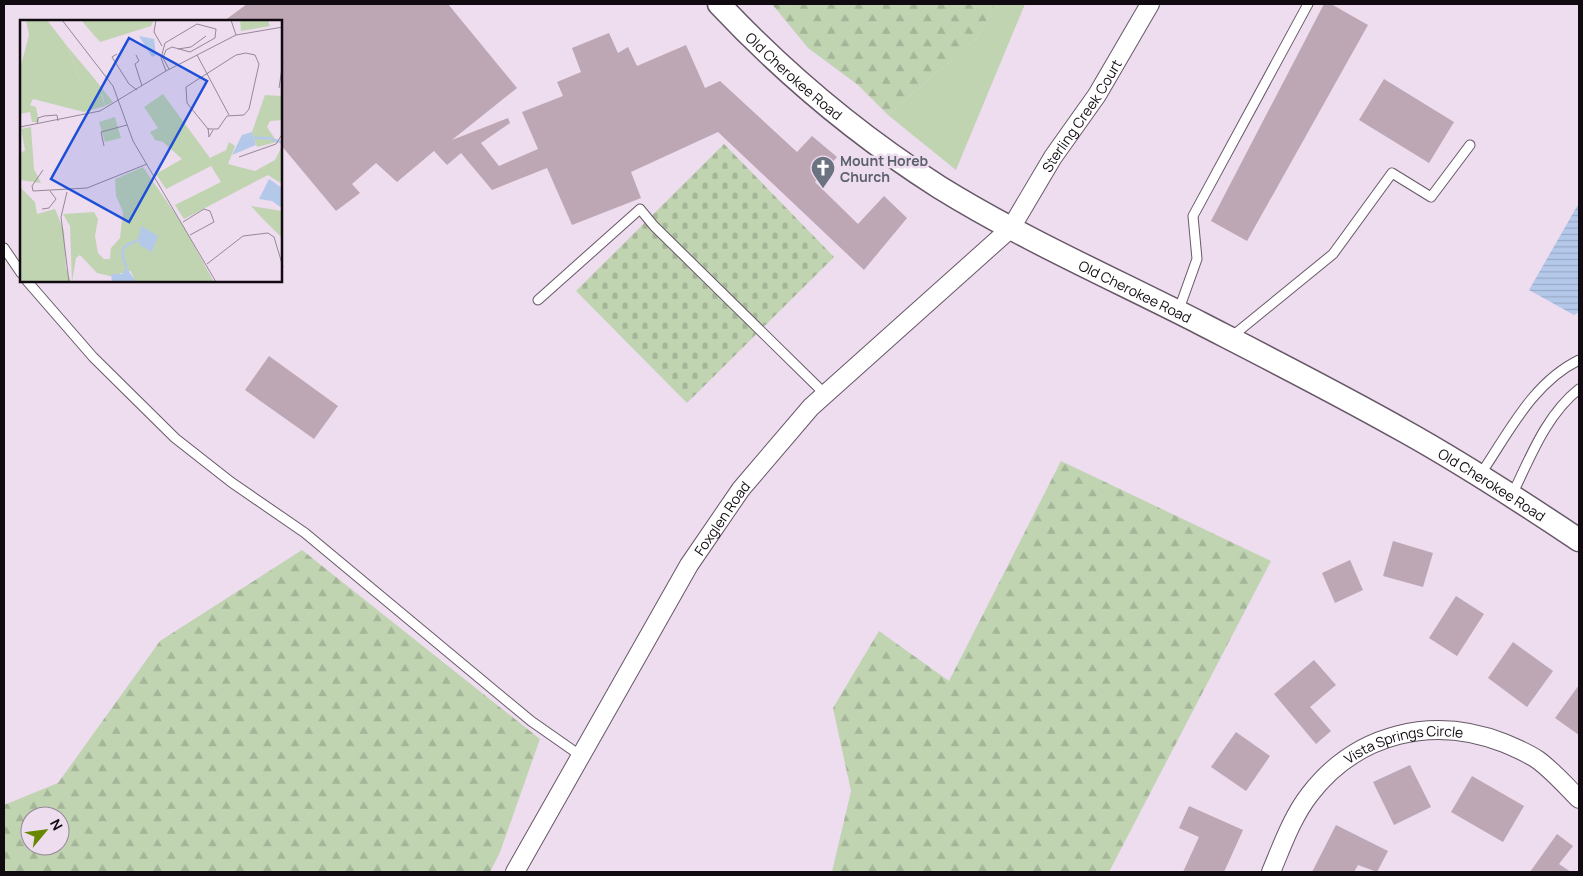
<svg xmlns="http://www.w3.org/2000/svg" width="1583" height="876" viewBox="0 0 1583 876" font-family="Manrope,sans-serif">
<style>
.grass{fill:#c0d4b2}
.forest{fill:url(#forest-firs);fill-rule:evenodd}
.cemetery{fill:url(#cemetery-stones)}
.water{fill:url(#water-rules)}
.building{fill:#bda7b4}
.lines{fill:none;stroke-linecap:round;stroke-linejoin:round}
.service-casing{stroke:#675868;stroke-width:11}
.minor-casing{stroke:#675868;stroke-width:20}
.tertiary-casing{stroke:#675868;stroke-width:25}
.service{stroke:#fff;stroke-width:9}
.minor{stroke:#fff;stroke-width:18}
.tertiary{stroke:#fff;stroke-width:22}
.labels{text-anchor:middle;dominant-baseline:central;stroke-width:5;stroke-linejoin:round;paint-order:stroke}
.street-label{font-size:14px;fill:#110b11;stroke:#eedcef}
.worship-label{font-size:14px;font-weight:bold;fill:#5b616d;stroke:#eedcef;text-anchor:start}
.inset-river{fill:none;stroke:#b4c8ea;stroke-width:2.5}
.inset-road{fill:none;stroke:#968896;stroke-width:1}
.view{fill:#1d4ed8;fill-opacity:0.15;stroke:#1d4ed8;stroke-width:2.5}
.inset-edge{fill:none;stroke:#110b11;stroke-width:2.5}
</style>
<defs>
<pattern id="forest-firs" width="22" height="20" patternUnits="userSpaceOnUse" patternTransform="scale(1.25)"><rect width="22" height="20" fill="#c0d4b2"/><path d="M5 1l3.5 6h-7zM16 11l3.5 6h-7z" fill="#a4b598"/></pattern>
<pattern id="cemetery-stones" width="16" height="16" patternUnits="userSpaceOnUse" patternTransform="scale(1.25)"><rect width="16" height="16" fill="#c0d4b2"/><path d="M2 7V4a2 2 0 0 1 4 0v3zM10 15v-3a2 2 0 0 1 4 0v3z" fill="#a4b598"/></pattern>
<pattern id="water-rules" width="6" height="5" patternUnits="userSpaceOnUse" patternTransform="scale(1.25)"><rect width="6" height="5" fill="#b4c8ea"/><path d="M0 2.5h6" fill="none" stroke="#9aaac8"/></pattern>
</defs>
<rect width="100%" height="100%" fill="#eedcef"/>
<path class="grass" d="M995,4h30l-69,166 -68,-55 91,-79z"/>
<g class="forest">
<path d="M772,4h223l-16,32 -91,79 -30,-30 -50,-37z"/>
<path d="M1061,461l210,100 -162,311h-277l19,-81 -18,-83 46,-77 70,50z"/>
<path d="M302,550l238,189 -40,113 -10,20h-486v-67l54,-22 102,-142zM30,816h30v30h-30z"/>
</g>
<path class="cemetery" d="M724,144l110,113 -147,146 -111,-112z"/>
<path class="water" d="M1579,203v109l-5,3 -45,-25z"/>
<g class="building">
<path d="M247,4h201l69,84 -65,52 56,-22 2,5 -29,20 18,23 39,-17 -16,-37 41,-16 -6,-14 24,-10 -9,-24 37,-15 9,20 10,-6 9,19 49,-21 19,43 15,-7 77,71 15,-16 25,21 -22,25 43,42 26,-28 23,22 -43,52 -146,-138 -87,40 10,26 -69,27 -25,-57 -55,22 -31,-37 -14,12 -13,-14 -37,31 -21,-19 -24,21 8,9 -24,18 -55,-66v-124h-57z"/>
<path d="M1324,4h7l37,21 -121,216 -36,-20z"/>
<path d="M1384,79l70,43 -25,41 -70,-43z"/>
<path d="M269,356l69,50 -24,33 -69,-49z"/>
<path d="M1393,541l40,12 -10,34 -40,-11z"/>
<path d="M1350,560l13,30 -28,13 -13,-30z"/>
<path d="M1456,596l28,18 -27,42 -28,-18z"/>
<path d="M1513,642l40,29 -26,36 -39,-29z"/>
<path d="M1314,660l22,25 -26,22 21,24 -15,13 -42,-50z"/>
<path d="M1579,685v50l-24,-17z"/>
<path d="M1236,732l34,24 -24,35 -35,-24z"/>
<path d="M1410,765l21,42 -37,18 -21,-43z"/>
<path d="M1472,776l52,30 -21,36 -52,-30z"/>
<path d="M1189,806l54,24 -19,42h-41l16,-35 -20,-9z"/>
<path d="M1336,825l52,26 -11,21 -19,-7 -4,7h-42z"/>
<path d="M1557,834l16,12 -14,18 12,8h-41z"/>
</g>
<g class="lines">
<defs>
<g id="service">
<path d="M4,248l17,25"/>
<path d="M27,281l66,76 82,81 56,44 74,51 226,188 50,35"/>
<path d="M538,300l102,-91 14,17 171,168"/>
<path d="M1178,312l19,-53 -4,-43 115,-212"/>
<path d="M1230,338l103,-84 59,-81 39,24 39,-52"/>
<path d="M1480,475c28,-41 52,-92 99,-115"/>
<path d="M1512,495c18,-37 34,-80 67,-106"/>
</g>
<g id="minor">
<path id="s1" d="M515,872l174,-307 52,-76 70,-82 200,-179 42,-71 44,-62 53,-91"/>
<path id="s2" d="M1271,872c11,-26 21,-55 39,-78 47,-61 123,-79 194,-51 12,5 24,10 34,17 15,11 28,26 41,39"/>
</g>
<g id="tertiary">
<path id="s3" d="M719,4c65,69 140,132 220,183 84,52 175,92 263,137 68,35 137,70 204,108 59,33 116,70 173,108"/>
</g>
</defs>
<use href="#service" class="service-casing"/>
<use href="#minor" class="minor-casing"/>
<use href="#tertiary" class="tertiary-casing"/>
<use href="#service" class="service"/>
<use href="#minor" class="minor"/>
<use href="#tertiary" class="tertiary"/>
</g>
<defs>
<symbol id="church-pin" viewBox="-11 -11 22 30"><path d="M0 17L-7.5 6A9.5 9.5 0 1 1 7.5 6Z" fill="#6b7280" stroke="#eedcef"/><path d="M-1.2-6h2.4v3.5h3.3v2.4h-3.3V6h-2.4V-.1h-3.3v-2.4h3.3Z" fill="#fff"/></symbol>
</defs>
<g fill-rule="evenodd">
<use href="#church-pin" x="809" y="154" width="28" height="38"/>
</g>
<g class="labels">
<g class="street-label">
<text stroke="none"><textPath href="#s3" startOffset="104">Old Cherokee Road</textPath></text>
<text stroke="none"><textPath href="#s1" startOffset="954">Sterling Creek Court</textPath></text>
<text stroke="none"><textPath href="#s3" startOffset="509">Old Cherokee Road</textPath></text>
<text stroke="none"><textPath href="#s3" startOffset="915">Old Cherokee Road</textPath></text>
<text stroke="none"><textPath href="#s1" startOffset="410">Foxglen Road</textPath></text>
<text stroke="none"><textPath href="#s2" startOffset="199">Vista Springs Circle</textPath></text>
</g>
<g class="worship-label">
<text x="840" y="160">Mount Horeb<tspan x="840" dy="16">Church</tspan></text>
</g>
</g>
<g transform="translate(20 20)">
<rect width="262" height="262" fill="#eedcef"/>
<path d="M47,26l26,31 20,25 -8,4 -3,-12 -20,8 -6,-6 4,-16z" fill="#c0d4b2"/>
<path d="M6,0h21l20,26 13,34 -3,17 5,5 17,-14 6,18 -21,6 -51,-13 -3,6 6,2 3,15h-7l-2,-10 -10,2v-45l9,-34zM61,0h73l-3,6 -51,16zM220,0h28l2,6 -29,5zM143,74l47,64 16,-8 3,-8 6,4 -7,18 27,7 20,-11 7,-14v38l-14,-9 -84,44 -9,-14 46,-23 -10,-16 -45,23 -10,-15 26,-15 -19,-17 -8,-2 -5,-8 8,-4 -14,-21zM245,75l17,1v24l-12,1 -3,6 10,15 -20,5 -5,-15zM11,107l3,42 7,14 -21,-3v-26l5,-4 -4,-21zM123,147l38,55 33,60h-79l-4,-11 -21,5 -13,-3 -17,-18 -4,3 -4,24 -2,-56 -7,-12 31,-2 4,7 -3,17 3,17 6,6h6l1,-11 9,-10 3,-26 -7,-16 -1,-17zM0,167l15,15 2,12 18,-5 9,22 2,37 5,14h-51zM231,186l31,5v27l-21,-21z" fill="#c0d4b2"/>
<path d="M95,97l6,21 -16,4 -6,-20z" fill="#c0d4b2"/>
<path d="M119,16l15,3 2,16 -4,2zM232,112l4,13 -24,10 10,-20zM249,159l13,9v20l-10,-7 -13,-2zM121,206l17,10 -6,16 -11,-6 -3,-6zM106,247l10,15h-24l-1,-8h11z" fill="#b4c8ea"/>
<path class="inset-river" d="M234,118h15l14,5M106,247l-4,-14 2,-6 14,-7"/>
<path class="inset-road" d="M42,0l51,66 20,55 83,141M136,0l-2,12 8,14M211,0l5,15M158,29l13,-2 15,-11M226,33l9,2 4,9 -10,45 -5,6 -17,1 -9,13h-10l-21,-26 -1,-16 50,-32zM97,34l-5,3 17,27 8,6M116,35l3,6 -4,3 7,22M177,35l32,60M146,51l-5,-13 4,-15 32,-19 19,5 -1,9 -25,14 -18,-5 -6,3 -3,8 6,11M259,68l4,-26M17,104l1,-6 6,-2 13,-1 1,6M0,107l80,-16 66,-40 70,-36 47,-8M188,108l1,9 4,-7M84,126l-3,-14 26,-7M219,137l37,-13 7,-11M23,150l-11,16 1,5 54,-3 60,-24M47,172l-6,25 8,65M22,189l7,-1 7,-9 -6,-8M163,202l21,-13 6,2 4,11 -24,13M187,244l36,-28 25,-3 6,4 9,30"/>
<path class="view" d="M109,18l78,43 -78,141 -78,-43z"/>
<rect width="262" height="262" class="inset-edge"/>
</g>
<rect width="1583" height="876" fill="none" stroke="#110b11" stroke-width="10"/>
<g transform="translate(45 831) rotate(61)"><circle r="24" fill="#eedcef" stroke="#968896"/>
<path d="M0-4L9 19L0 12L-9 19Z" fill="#678701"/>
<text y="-8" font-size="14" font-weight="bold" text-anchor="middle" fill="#110b11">N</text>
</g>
</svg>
